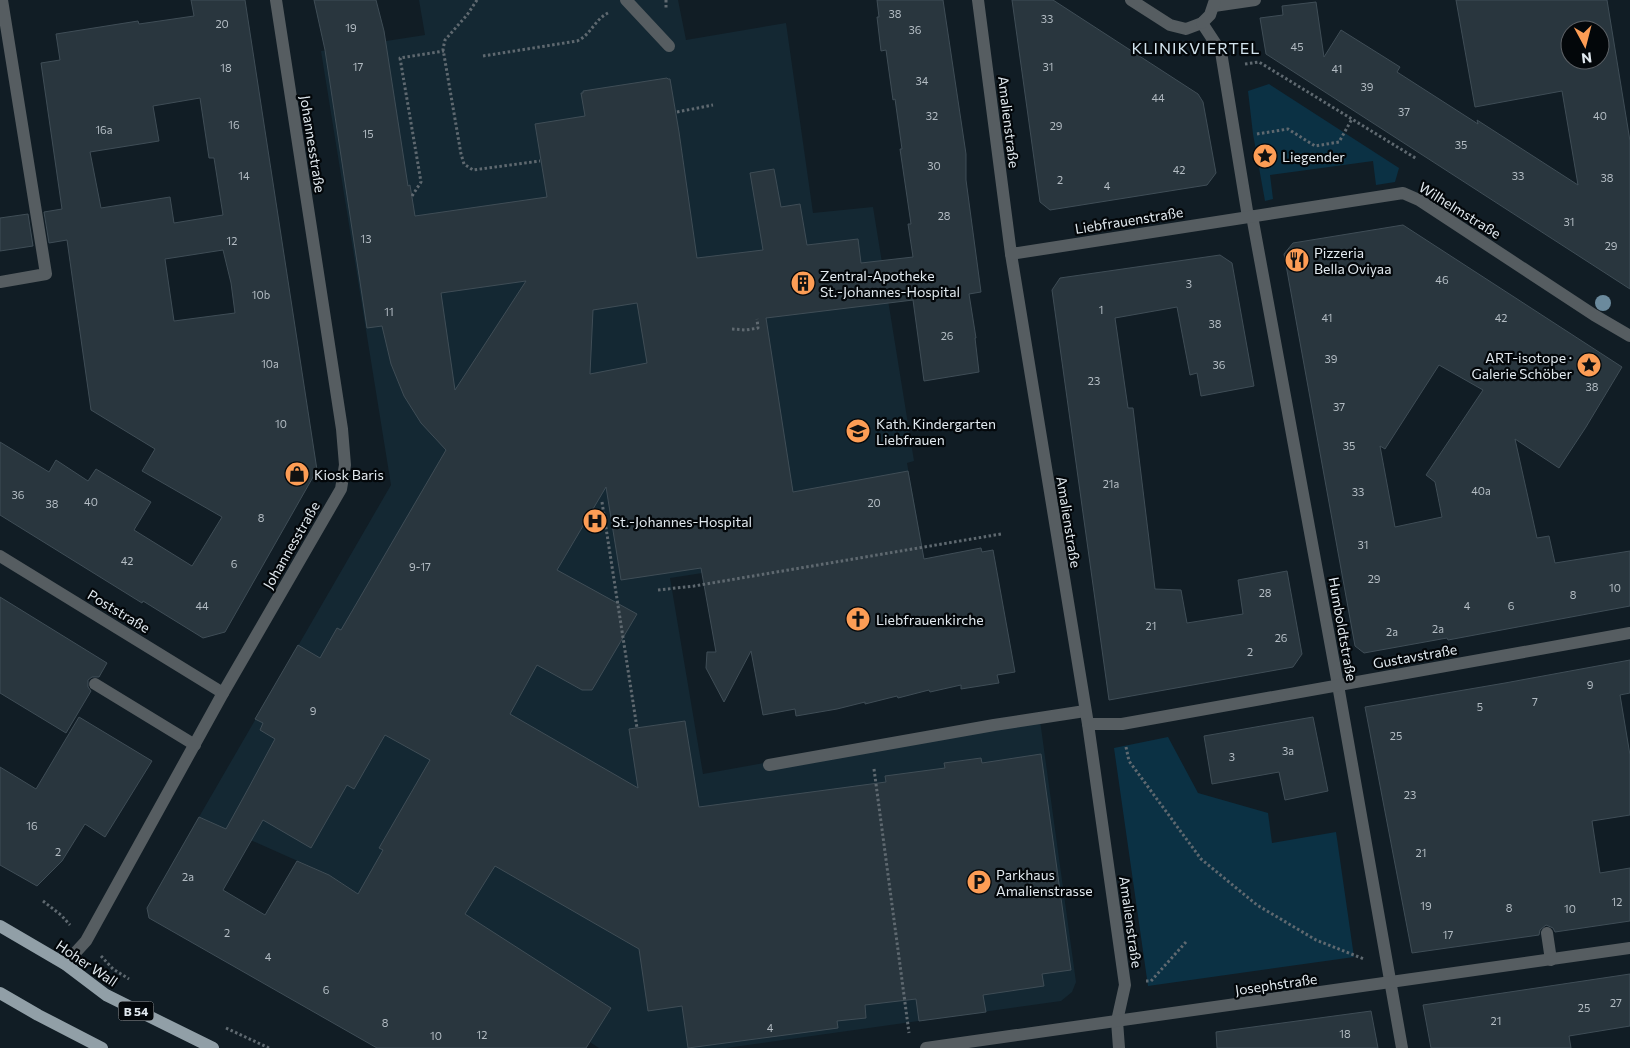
<svg xmlns="http://www.w3.org/2000/svg" width="1630" height="1048" viewBox="0 0 1630 1048" font-family="Commissioner,sans-serif">
<style>
.built{fill:#142833}
.green{fill:#0b3144}
.building{fill:#29363e;stroke:#3f4d56;fill-rule:evenodd}
.lines{fill:none;stroke-linecap:round;stroke-linejoin:round}
.path{stroke:#5f6970;stroke-width:3;stroke-dasharray:2.5 2.5;stroke-linecap:butt}
.service{stroke:#565d61;stroke-width:12}
.minor{stroke:#565d61;stroke-width:12}
.primary{stroke:#919fa7;stroke-width:12}
.tree{fill:#6b8a9d}
.labels{text-anchor:middle;dominant-baseline:central;stroke-width:4.5;stroke-linejoin:round;paint-order:stroke}
.number-label{font-size:11px;fill:#b3bcc3}
.shield{fill:#03070a;stroke:#9ea5aa;stroke-width:1}
.shield-label{font-size:12px;font-weight:bold;fill:#e1e9ef}
.street-label{font-size:14px;fill:#e1e9ef;stroke:#03070a}
.poi-label{font-size:14px;fill:#e1e9ef;stroke:#03070a;text-anchor:start}
.quarter-label{font-size:16px;letter-spacing:1px;fill:#d2e3ed;stroke:#03070a}
</style>
<rect width="100%" height="100%" fill="#111d25"/>
<path class="built" d="M419,0h259l8,40 100,-17 27,190 60,-6 41,254 -7,2 10,55 -40,7 -45,-40 -16,3 9,66 -155,24 33,196 336,-61 37,269 -4,10 -11,9 -335,47h-127l-270,-173 -130,-58 192,-332 -70,-434 104,-16z"/>
<g class="green">
<path d="M1269,84l130,84 -4,14 -19,3 -3,-24 -103,14 3,24 -8,2 -12,-67 -5,-43z"/>
<path d="M1168,737l30,56 70,20 4,30 64,-11 18,125 -206,29 -34,-238z"/>
</g>
<g class="building">
<path d="M191,0h54l72,470 -92,162 -22,6 -60,-37 -1,2 -142,-88v-73l49,30 7,-12 32,21 8,-12 55,33 -17,28 58,36 30,-49 -80,-46 13,-22 -64,-39 -24,-170 -18,3 -5,-31 18,-3 -21,-146 19,-3 -4,-26 82,-13 1,3 55,-8zM200,98l9,60h5l9,57 -49,8 -4,-26 -69,11 -11,-56 69,-11 -6,-35zM223,250l8,33 4,30 -61,8 -9,-62z"/>
<path d="M314,0h62l8,31 24,155 2,-1 5,31 132,-19 -12,-73 50,-8 -4,-23h2v-2l84,-13 1,1h2l9,53 18,126 66,-8 -13,-77 24,-4 7,38 19,-3 7,41 51,-6 3,24 52,-6 -5,-33h3l-11,-75h2l-7,-50 -2,1 -7,-50 -5,1 -4,-34h2l-2,-17h66l23,154v26l15,112 -12,2 7,44h-1l4,34 -55,9 -11,-81 -147,18 27,174 115,-21 16,88 57,-11 1,4 11,-2 22,122 -18,3 2,8 -38,6v-4l-31,7 -1,-2 -31,8 -1,-2 -32,8v-2l-28,7 -41,7 -1,-7 -32,6 -12,-64 -27,51 -18,-34 1,-16h9l-15,-84 -80,12 -15,-93 -49,83 80,44 -45,76h-10l-45,-25 -27,49 128,74 -9,-59 56,-8 14,86 187,-25 -1,-6 60,-8 -1,-5 37,-5 1,5 59,-9 30,216 -29,4 2,12 -61,9 3,17 -67,9 -3,-22 -51,6 1,13 -29,3 1,7 -150,20 -6,-42 -34,5 -9,-62 -144,-83 -30,48 146,94 -25,40h-209l-228,-130 -2,-10 52,-91 27,12 22,-40 27,-50 -15,-9 3,-7 -8,-4 43,-74 22,13 17,-30 4,2 105,-180 -25,-27 -17,-27 -13,-32 -9,-38 -15,2 -42,-278zM526,281l-71,109 -14,-97zM637,303l10,60 -57,11 3,-64zM385,735l45,25 -51,88 4,2 -25,44 -29,-19 -32,-14 -32,54 -42,-25 40,-70 48,28 36,-63 7,4z"/>
<path d="M1012,0h41l145,94 5,8 13,71 -9,12 -157,25 -10,-8z"/>
<path d="M1456,0h151l23,141v148l-364,-235 -6,-36 23,-3 -1,-9 34,-4 8,55 17,-27 59,37 -3,5 81,52 -1,-4 101,65 -16,-94 -87,16zM1570,30h30v30h-30z"/>
<path d="M28,214l5,32 -33,5v-33z"/>
<path d="M1403,225l219,142 -36,60 -27,41 -44,-29 22,99 12,-2 6,27 75,-12v55l-182,34 -1,-2 -83,15 -9,-7 -71,-392 9,-11zM1439,365l44,25 -57,85 9,7 7,35 -47,10 -15,-81 5,3z"/>
<path d="M1220,255l12,8 22,123 -53,10 -4,-23 -7,2 -13,-68 -62,11 13,90h5l22,181 26,1 6,33 56,-9 -5,-34 49,-9 15,83 -9,13 -184,33 -57,-410 8,-12z"/>
<path d="M0,597l107,66 -8,14h-7l-4,3v7l3,4 -25,42 -66,-40z"/>
<path d="M1630,660v33l-10,2 10,60v60l-38,6 8,52 30,-5v53l-75,11 -2,-4 -7,-3 -6,5 -1,5 -127,18 -47,-246 140,-24z"/>
<path d="M79,717l73,44 -47,76 -20,-13 -23,37 -25,25 -37,-21v-98l36,22z"/>
<path d="M1313,717l15,74 -43,9 -6,-28 -67,12 -8,-48z"/>
<path d="M1630,974v52l-61,10 2,12h-140l-8,-43z"/>
<path d="M1371,1011l7,37h-161l-1,-16z"/>
</g>
<g class="lines">
<g class="path">
<path d="M477,0l-10,15 -22,25 -2,9 18,105 3,10 9,6 67,-9"/>
<path d="M666,0v8"/>
<path d="M483,56l94,-15c14,-6 17,-21 31,-28"/>
<path d="M1245,64l14,-2 158,97"/>
<path d="M677,112l36,-7"/>
<path d="M1257,134l31,-5 27,17 24,-4 13,-23"/>
<path d="M412,196l9,-14 -21,-124 44,-7"/>
<path d="M732,329l14,1 12,-2 -1,-9"/>
<path d="M602,502l35,226"/>
<path d="M658,590l36,-4 307,-52"/>
<path d="M1126,747l3,14 72,98 56,46 59,35 48,19"/>
<path d="M874,769l35,264"/>
<path d="M43,901l18,14 9,10"/>
<path d="M101,956l12,13 16,10"/>
<path d="M1146,981h5l35,-39"/>
<path d="M226,1028l43,20"/>
</g>
<g class="service">
<path d="M626,0l43,46"/>
<path d="M1214,6l41,-6"/>
<path d="M0,282l46,-8 -44,-274"/>
<path d="M95,684l100,61"/>
<path d="M769,765l225,-40 91,-14"/>
<path d="M1547,933l4,27"/>
</g>
<g class="minor">
<path d="M978,0l33,254 77,470 37,261 -8,36 2,27"/>
<path d="M1131,0l39,25 16,4 16,-6"/>
<path d="M1202,23l19,29 27,165"/>
<path d="M1202,23l8,-8 5,-15"/>
<path d="M1252,216l86,469 64,363"/>
<path d="M1011,254l392,-61 16,7 175,115 36,21"/>
<path d="M0,556l223,137"/>
<path d="M1088,724h34l508,-91"/>
<path d="M65,964l21,-23 137,-248 118,-204 4,-24 -3,-36 -66,-429"/>
<path d="M926,1048l704,-100"/>
</g>
<g class="primary">
<path d="M0,926l65,38 41,31 107,53"/>
<path d="M0,993l38,22 64,33"/>
</g>
</g>
<circle class="tree" cx="1603" cy="303" r="8"/>
<defs>
<symbol id="sight-disc" viewBox="-11 -11 22 22"><circle r="9.5" fill="#fd9d55" stroke="#03070a"/><path d="M0-6L1.8-2.2L6-1.7L2.9 1.2L3.7 5.4L0 3.3L-3.7 5.4L-2.9 1.2L-6-1.7L-1.8-2.2Z" fill="#111"/></symbol>
<symbol id="restaurant-disc" viewBox="-11 -11 22 22"><circle r="9.5" fill="#fd9d55" stroke="#03070a"/><path d="M-5-6h1v4h1v-4h1v4h1v-4h1v5L-1.5 .5V6h-2V.5L-5-1ZM5-6V6H3V1.5H1.5Q1.5-4 5-6Z" fill="#111"/></symbol>
<symbol id="building-disc" viewBox="-11 -11 22 22"><circle r="9.5" fill="#fd9d55" stroke="#03070a"/><path d="M-4-6H4V6H1V3H-1V6H-4ZM-2.5-4.3h1.7v1.8h-1.7ZM.8-4.3h1.7v1.8H.8ZM-2.5-1h1.7V.8h-1.7ZM.8-1h1.7V.8H.8Z" fill="#111"/></symbol>
<symbol id="school-disc" viewBox="-11 -11 22 22"><circle r="9.5" fill="#fd9d55" stroke="#03070a"/><path d="M0-5L7-2L0 1L-7-2ZM-4 1L0 2.5L4 1V4Q0 6-4 4Z" fill="#111"/></symbol>
<symbol id="shop-disc" viewBox="-11 -11 22 22"><circle r="9.5" fill="#fd9d55" stroke="#03070a"/><path d="M-5-2.5h2.3a2.7 3.5 0 0 1 5.4 0H5L5.5 6h-11ZM-1.5-2.5h3a1.5 2.3 0 0 0-3 0Z" fill="#111"/></symbol>
<symbol id="hospital-disc" viewBox="-11 -11 22 22"><circle r="9.5" fill="#fd9d55" stroke="#03070a"/><path d="M-5-5h3v3.5h4V-5h3V5h-3V1.5h-4V5h-3Z" fill="#111"/></symbol>
<symbol id="church-disc" viewBox="-11 -11 22 22"><circle r="9.5" fill="#fd9d55" stroke="#03070a"/><path d="M-1.2-6h2.4v3.5h3.3v2.4h-3.3V6h-2.4V-.1h-3.3v-2.4h3.3Z" fill="#111"/></symbol>
<symbol id="parking-disc" viewBox="-11 -11 22 22"><circle r="9.5" fill="#fd9d55" stroke="#03070a"/><path d="M-3.5-5.5H1a3.5 3.5 0 0 1 0 7H-1V5.5H-3.5ZM-1-3.4V-.6H.8a1.4 1.4 0 0 0 0-2.8Z" fill="#111"/></symbol>
</defs>
<g fill-rule="evenodd">
<use href="#sight-disc" x="1251" y="142" width="28" height="28"/>
<use href="#restaurant-disc" x="1283" y="246" width="28" height="28"/>
<use href="#building-disc" x="789" y="269" width="28" height="28"/>
<use href="#sight-disc" x="1575" y="351" width="28" height="28"/>
<use href="#school-disc" x="844" y="417" width="28" height="28"/>
<use href="#shop-disc" x="283" y="460" width="28" height="28"/>
<use href="#hospital-disc" x="581" y="507" width="28" height="28"/>
<use href="#church-disc" x="844" y="605" width="28" height="28"/>
<use href="#parking-disc" x="965" y="868" width="28" height="28"/>
</g>
<g class="labels">
<g class="number-label">
<text x="895" y="13">38</text>
<text x="1047" y="18">33</text>
<text x="222" y="23">20</text>
<text x="351" y="27">19</text>
<text x="915" y="29">36</text>
<text x="1297" y="46">45</text>
<text x="358" y="66">17</text>
<text x="1048" y="66">31</text>
<text x="226" y="67">18</text>
<text x="1337" y="68">41</text>
<text x="922" y="80">34</text>
<text x="1367" y="86">39</text>
<text x="1158" y="97">44</text>
<text x="1404" y="111">37</text>
<text x="932" y="115">32</text>
<text x="1600" y="115">40</text>
<text x="234" y="124">16</text>
<text x="1056" y="125">29</text>
<text x="104" y="129">16a</text>
<text x="368" y="133">15</text>
<text x="1461" y="144">35</text>
<text x="934" y="165">30</text>
<text x="1179" y="169">42</text>
<text x="244" y="175">14</text>
<text x="1518" y="175">33</text>
<text x="1607" y="177">38</text>
<text x="1060" y="179">2</text>
<text x="1107" y="185">4</text>
<text x="944" y="215">28</text>
<text x="1569" y="221">31</text>
<text x="366" y="238">13</text>
<text x="232" y="240">12</text>
<text x="1611" y="245">29</text>
<text x="1442" y="279">46</text>
<text x="1189" y="283">3</text>
<text x="261" y="294">10b</text>
<text x="1101" y="309">1</text>
<text x="389" y="311">11</text>
<text x="1327" y="317">41</text>
<text x="1501" y="317">42</text>
<text x="1215" y="323">38</text>
<text x="947" y="335">26</text>
<text x="1331" y="358">39</text>
<text x="270" y="363">10a</text>
<text x="1219" y="364">36</text>
<text x="1094" y="380">23</text>
<text x="1592" y="386">38</text>
<text x="1339" y="406">37</text>
<text x="281" y="423">10</text>
<text x="1349" y="445">35</text>
<text x="1111" y="483">21a</text>
<text x="1481" y="490">40a</text>
<text x="1358" y="491">33</text>
<text x="18" y="494">36</text>
<text x="91" y="501">40</text>
<text x="874" y="502">20</text>
<text x="52" y="503">38</text>
<text x="261" y="517">8</text>
<text x="1363" y="544">31</text>
<text x="127" y="560">42</text>
<text x="234" y="563">6</text>
<text x="420" y="566">9-17</text>
<text x="1374" y="578">29</text>
<text x="1615" y="587">10</text>
<text x="1265" y="592">28</text>
<text x="1573" y="594">8</text>
<text x="202" y="605">44</text>
<text x="1467" y="605">4</text>
<text x="1511" y="605">6</text>
<text x="1151" y="625">21</text>
<text x="1438" y="628">2a</text>
<text x="1392" y="631">2a</text>
<text x="1281" y="637">26</text>
<text x="1250" y="651">2</text>
<text x="1590" y="684">9</text>
<text x="1535" y="701">7</text>
<text x="1480" y="706">5</text>
<text x="313" y="710">9</text>
<text x="1396" y="735">25</text>
<text x="1288" y="750">3a</text>
<text x="1232" y="756">3</text>
<text x="1410" y="794">23</text>
<text x="32" y="825">16</text>
<text x="58" y="851">2</text>
<text x="1421" y="852">21</text>
<text x="188" y="876">2a</text>
<text x="1617" y="901">12</text>
<text x="1426" y="905">19</text>
<text x="1509" y="907">8</text>
<text x="1570" y="908">10</text>
<text x="227" y="932">2</text>
<text x="1448" y="934">17</text>
<text x="268" y="956">4</text>
<text x="326" y="989">6</text>
<text x="1616" y="1002">27</text>
<text x="1584" y="1007">25</text>
<text x="1496" y="1020">21</text>
<text x="385" y="1022">8</text>
<text x="770" y="1027">4</text>
<text x="1345" y="1033">18</text>
<text x="482" y="1034">12</text>
<text x="436" y="1035">10</text>
</g>
<rect class="shield" x="118.5" y="1001.5" width="35" height="19" rx="4"/>
<g class="shield-label">
<text x="136" y="1011">B 54</text>
</g>
<g class="street-label">
<text transform="translate(1009 122) rotate(83)">Amalienstraße</text>
<text transform="translate(313 144) rotate(81)">Johannesstraße</text>
<text transform="translate(1460 210) rotate(32)">Wilhelmstraße</text>
<text transform="translate(1129 220) rotate(-9)">Liebfrauenstraße</text>
<text transform="translate(1069 522) rotate(81)">Amalienstraße</text>
<text transform="translate(291 545) rotate(-60)">Johannesstraße</text>
<text transform="translate(119 611) rotate(31)">Poststraße</text>
<text transform="translate(1343 629) rotate(80)">Humboldtstraße</text>
<text transform="translate(1415 656) rotate(-10)">Gustavstraße</text>
<text transform="translate(1131 922) rotate(82)">Amalienstraße</text>
<text transform="translate(87 963) rotate(34)">Hoher Wall</text>
<text transform="translate(1276 984) rotate(-8)">Josephstraße</text>
</g>
<g class="poi-label">
<text x="1282" y="156">Liegender</text>
<text x="1314" y="252">Pizzeria<tspan x="1314" dy="16">Bella Oviyaa</tspan></text>
<text x="820" y="275">Zentral-Apotheke<tspan x="820" dy="16">St.-Johannes-Hospital</tspan></text>
<text x="1572" y="357" text-anchor="end">ART-isotope ·<tspan x="1572" dy="16">Galerie Schöber</tspan></text>
<text x="876" y="423">Kath. Kindergarten<tspan x="876" dy="16">Liebfrauen</tspan></text>
<text x="314" y="474">Kiosk Baris</text>
<text x="612" y="521">St.-Johannes-Hospital</text>
<text x="876" y="619">Liebfrauenkirche</text>
<text x="996" y="874">Parkhaus<tspan x="996" dy="16">Amalienstrasse</tspan></text>
</g>
<g class="quarter-label">
<text x="1196" y="47">KLINIKVIERTEL</text>
</g>
</g>
<g transform="translate(1585 45) rotate(173)"><circle r="24" fill="#03070a" stroke="#5c6166"/>
<path d="M0-4L9 19L0 12L-9 19Z" fill="#fd9d55"/>
<text y="-8" font-size="14" font-weight="bold" text-anchor="middle" fill="#e1e9ef">N</text>
</g>
</svg>
